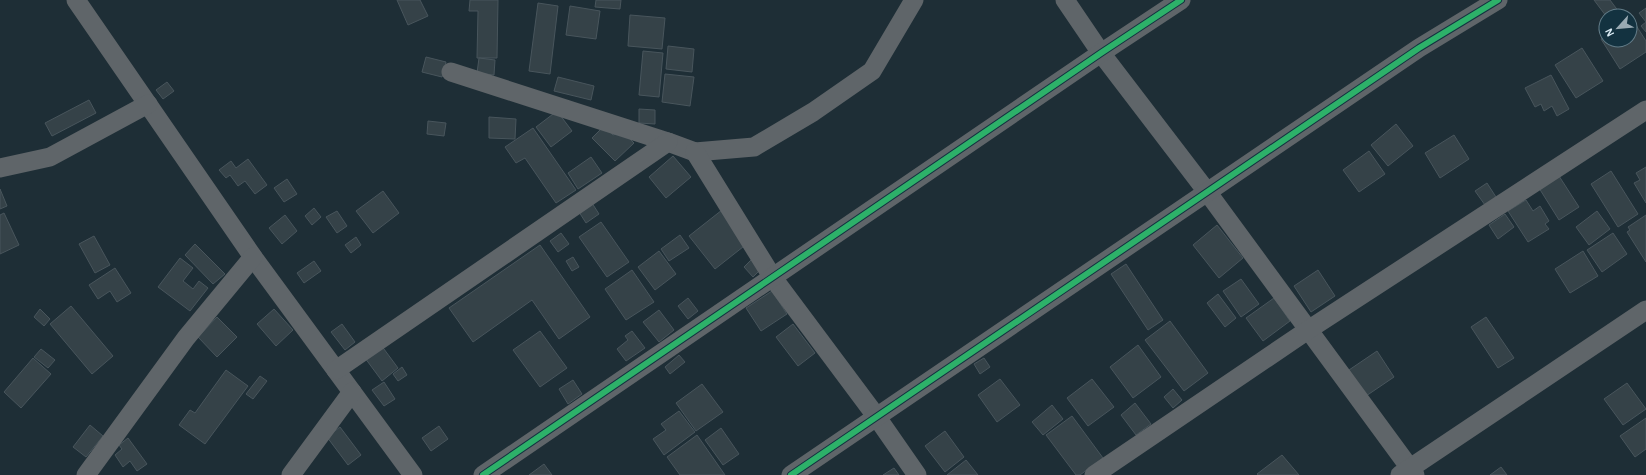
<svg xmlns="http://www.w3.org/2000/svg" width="1646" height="475" viewBox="0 0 1646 475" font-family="'Alegreya Sans',sans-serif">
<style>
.building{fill:#354248;stroke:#48555c}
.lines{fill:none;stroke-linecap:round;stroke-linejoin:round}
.minor{stroke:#5f6569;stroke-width:19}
.cycleway-casing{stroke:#133240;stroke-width:8}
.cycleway{stroke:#2db169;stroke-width:6}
</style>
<rect width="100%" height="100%" fill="#1e2e36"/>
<g class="building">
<path d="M397,0h23l8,16 -20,9z"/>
<path d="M470,0h28l-1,58h-20l1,-47h-9z"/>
<path d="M596,0h25l-1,9 -25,-2z"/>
<path d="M1594,0h16l9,12 -6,4h-7z"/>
<path d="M538,3l20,3 -8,68 -21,-3z"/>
<path d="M570,6l30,5 -4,28 -30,-4z"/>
<path d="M1646,8v24l-5,-6 5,-4 -7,-9z"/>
<path d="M630,15l35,3 -3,31 -34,-3z"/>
<path d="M1632,19l14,22v11l-26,17 -19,-30 5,-3v4h24v-20z"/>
<path d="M668,46l26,3 -2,23 -26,-3z"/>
<path d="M1582,48l21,33 -27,17 -21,-33z"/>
<path d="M643,51l20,2 -4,44 -20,-2z"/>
<path d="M426,57l20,5 -4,15 -20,-5z"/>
<path d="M479,58l16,2 -1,15 -17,-2z"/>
<path d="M665,74l29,3 -4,29 -28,-4z"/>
<path d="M1551,75l18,34 -12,7 -5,-10 -8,5 -3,-7 -6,3 -10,-19z"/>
<path d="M558,77l36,9 -3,14 -37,-9z"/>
<path d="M167,82l7,9 -11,8 -7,-9z"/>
<path d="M89,100l7,13 -44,23 -7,-13z"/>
<path d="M639,109l16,1v14l-16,-1z"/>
<path d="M557,111l15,20 -21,16 -15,-20z"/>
<path d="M489,117l27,2 -1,20 -26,-1z"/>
<path d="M428,121l18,2 -2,13 -17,-2z"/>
<path d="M1396,124l17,22 -25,20 -17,-21z"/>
<path d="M604,126l9,9 9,-4 12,12 -19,18 -23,-23z"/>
<path d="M533,128l43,62 -20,13 -31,-45 -9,5 -11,-16z"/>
<path d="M1454,135l15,24 -29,19 -15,-25z"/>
<path d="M1369,151l16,23 -26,18 -16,-22z"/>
<path d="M673,156l18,21 -25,21 -17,-21z"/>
<path d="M591,157l11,16 -24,16 -10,-16z"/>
<path d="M248,159l19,26 -12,9 -10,-13 -7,5 -8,-11 -4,3 -7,-8 12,-9 5,7z"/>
<path d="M1646,167v36l-12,-20 6,-3 -4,-7z"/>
<path d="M1611,171l27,43 -20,13 -27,-43z"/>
<path d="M1559,176l20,31 -20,13 -20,-32z"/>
<path d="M287,179l10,15 -13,8 -10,-14z"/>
<path d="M1487,183l9,14 -11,8 -10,-14z"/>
<path d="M0,189l7,17 -7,3z"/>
<path d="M383,191l16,22 -26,20 -17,-22z"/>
<path d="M1526,200l7,11 7,-5 9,15 -4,3 4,5 -21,13 -20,-31z"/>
<path d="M592,203l7,11 -13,9 -7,-11z"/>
<path d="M314,208l7,9 -9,8 -7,-9z"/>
<path d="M722,210l26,33 -33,26 -26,-33z"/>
<path d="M337,211l10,15 -10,7 -11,-16z"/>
<path d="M1597,211l13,18 -21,16 -13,-18z"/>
<path d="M4,213l15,32 -19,9v-39z"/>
<path d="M1505,214l9,13 -16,12 -9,-14z"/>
<path d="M285,215l12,16 -15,13 -13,-16z"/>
<path d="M1646,215v47l-19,-30 3,-2 -2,-3z"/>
<path d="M601,222l28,40 -22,15 -28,-40z"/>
<path d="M1217,225l26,33 -24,20 -26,-33z"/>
<path d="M561,233l8,11 -11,8 -8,-11z"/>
<path d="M1613,233l14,21 -25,18 -15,-22z"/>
<path d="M680,235l9,13 -20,13 -8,-12z"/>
<path d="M94,236l16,29 -15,8 -16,-29z"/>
<path d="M356,237l5,8 -10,8 -6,-8z"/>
<path d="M195,244l30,30 -12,10 -28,-29z"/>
<path d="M540,245l50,72 -31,22 -27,-39 -59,42 -24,-34z"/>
<path d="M659,251l17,23 -21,16 -17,-23z"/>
<path d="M1583,251l15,25 -28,17 -15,-24z"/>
<path d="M573,257l6,10 -7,4 -6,-10z"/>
<path d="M180,258l13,10 -10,13 10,8 6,-8 9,7 -18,23 -32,-24z"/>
<path d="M753,258l9,10 -9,9 -9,-10z"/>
<path d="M314,261l7,10 -17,12 -7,-10z"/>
<path d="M1126,264l37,56 -15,10 -37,-56z"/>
<path d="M115,268l16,25 -14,9 -7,-11 -12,8 -9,-14z"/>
<path d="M632,270l22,32 -28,18 -21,-31z"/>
<path d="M1318,270l17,26 -24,16 -17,-26z"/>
<path d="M1241,279l18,25 -18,13 -18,-26z"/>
<path d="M772,291l15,23 -26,17 -15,-23z"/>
<path d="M1218,294l18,24 -11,9 -18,-24z"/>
<path d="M688,298l10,13 -10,8 -10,-13z"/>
<path d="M1274,298l16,23 -27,20 -17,-23z"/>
<path d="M71,306l42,50 -21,18 -42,-50z"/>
<path d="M40,309l10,10 -6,7 -10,-9z"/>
<path d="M274,309l19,21 -17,16 -19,-22z"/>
<path d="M659,310l15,20 -15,12 -16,-20z"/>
<path d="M217,317l20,20 -20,20 -19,-20z"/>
<path d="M1486,317l28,41 -16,10 -27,-41z"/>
<path d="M1170,321l38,52 -24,18 -39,-51z"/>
<path d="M342,324l13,18 -10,8 -14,-18z"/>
<path d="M793,324l22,29 -17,13 -22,-29z"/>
<path d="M540,331l27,37 -27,19 -27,-37z"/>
<path d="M632,331l13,17 -19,13 -9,-12 11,-9 -3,-4z"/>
<path d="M381,345l17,23 -16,13 -17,-23z"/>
<path d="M1138,345l23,32 -28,21 -23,-31z"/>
<path d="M41,349l14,11 -7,8 -14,-11z"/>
<path d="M1377,351l17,26 -28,19 -17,-26z"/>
<path d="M679,355l6,7 -15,12 -5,-7z"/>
<path d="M33,358l18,16 -30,34 -17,-16z"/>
<path d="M984,358l6,9 -10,7 -6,-10z"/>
<path d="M402,367l5,8 -9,6 -5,-7z"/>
<path d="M226,370l22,16 -43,58 -26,-19 11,-15 5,3z"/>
<path d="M260,376l7,5 -14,18 -7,-5z"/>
<path d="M1000,379l20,26 -23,17 -19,-27z"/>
<path d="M1092,379l22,28 -26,19 -21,-28z"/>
<path d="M573,380l9,14 -14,10 -9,-15z"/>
<path d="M384,382l11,17 -11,7 -12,-16z"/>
<path d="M1627,383l19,26 -23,16 -19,-26z"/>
<path d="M702,384l21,28 -27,19 -20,-28z"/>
<path d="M1173,389l9,11 -9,8 -9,-11z"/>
<path d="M1135,403l16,21 -15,11 -15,-20z"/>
<path d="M1052,405l11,14 -20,16 -11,-13z"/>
<path d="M679,411l16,21 -31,23 -11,-16 13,-9 -5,-6z"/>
<path d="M1072,416l31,42 -23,17h-4l-30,-40z"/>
<path d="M1646,418v31l-11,8 -15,-21z"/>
<path d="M90,425l13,11 -17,21 -13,-10z"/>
<path d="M439,426l9,13 -17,12 -9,-13z"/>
<path d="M340,427l21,28 -13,10 -21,-28z"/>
<path d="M721,428l18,26 -16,11 -18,-25z"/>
<path d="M945,431l19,26 -19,15 -20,-26z"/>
<path d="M697,435l28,40h-45l-13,-18z"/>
<path d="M128,438l19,26 -10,7 -7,-10 -7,6 -8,-12 7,-6 -3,-4z"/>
<path d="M1282,455l17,20h-41l-1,-1z"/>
<path d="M966,460l12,15h-31z"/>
<path d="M544,464l8,11h-23z"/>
<path d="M1501,467l6,8h-17z"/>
<path d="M894,468l5,7h-16z"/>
</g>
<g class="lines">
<g class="minor">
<path d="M76,0l177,257 160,218"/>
<path d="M1065,0l36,53 107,140 207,282"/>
<path d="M451,72l217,70 27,10 59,-5 59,-35 59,-41 42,-71"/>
<path d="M695,152l78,126 103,138 41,59"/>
<path d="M0,168l50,-11 98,-53"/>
<path d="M336,370l332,-228"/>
<path d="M86,475l100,-137 67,-81"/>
<path d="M291,475l61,-83"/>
<path d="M483,475l618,-422 80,-53"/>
<path d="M791,475l628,-427 79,-48"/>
<path d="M1094,475l214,-145 338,-220"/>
<path d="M1400,475l246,-165"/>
</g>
<defs>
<g id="cycleway">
<path d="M483,475l618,-422 80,-53"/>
<path d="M791,475l628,-427 79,-48"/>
</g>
</defs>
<use href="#cycleway" class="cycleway-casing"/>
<use href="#cycleway" class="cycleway"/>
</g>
<g transform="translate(1618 28) rotate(243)"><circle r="19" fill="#133240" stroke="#637d89"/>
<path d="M0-3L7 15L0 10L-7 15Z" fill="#9aaab3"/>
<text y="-6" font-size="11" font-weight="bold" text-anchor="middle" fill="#dcedf6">N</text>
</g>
</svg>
